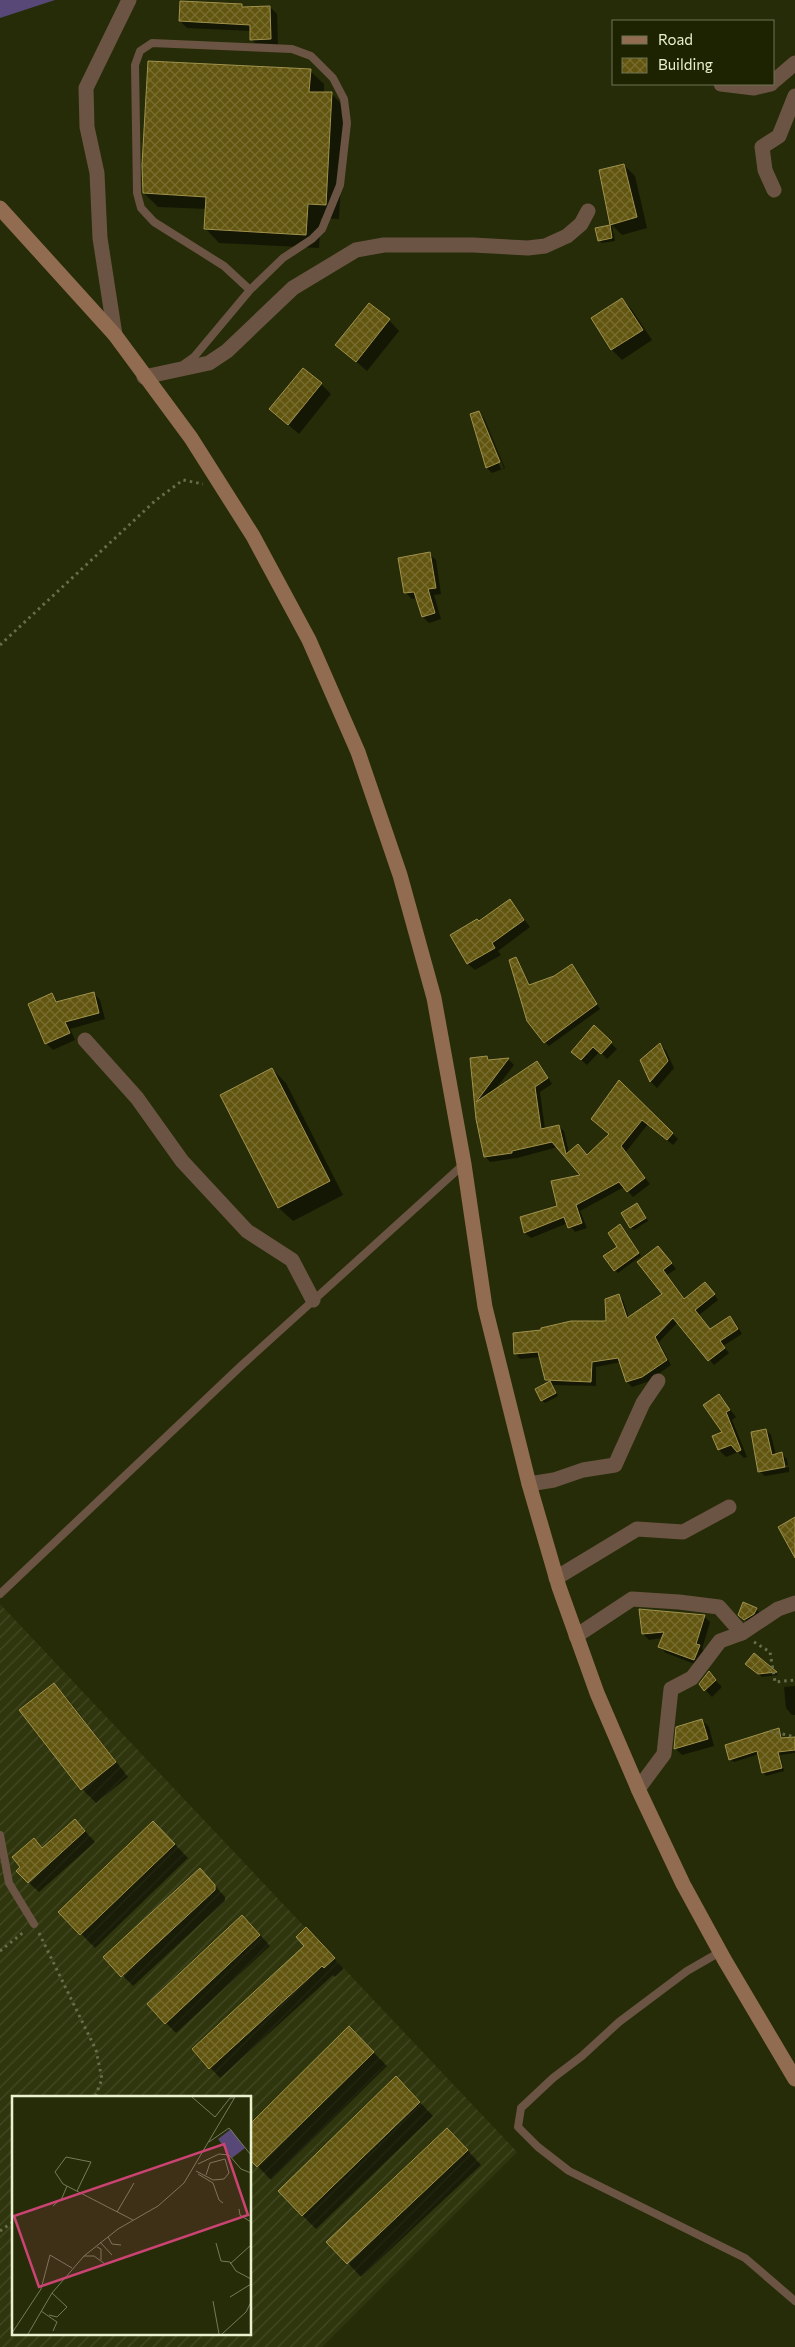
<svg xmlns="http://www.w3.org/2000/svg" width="795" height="2347" viewBox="0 0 795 2347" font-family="Commissioner,sans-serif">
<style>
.industrial{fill:url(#industrial-furrows);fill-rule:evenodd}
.pitch{fill:#574877}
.shadow{fill:#0007;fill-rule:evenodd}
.building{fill:url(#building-cross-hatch);stroke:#a0924d}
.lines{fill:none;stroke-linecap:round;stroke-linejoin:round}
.path{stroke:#686e4b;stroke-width:3;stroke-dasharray:2.5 4;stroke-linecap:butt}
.lane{stroke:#6b5443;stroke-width:8}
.street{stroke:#6b5443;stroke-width:15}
.secondary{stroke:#916c50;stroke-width:15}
.inset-road{fill:none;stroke:#747b58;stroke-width:1}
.view{fill:#ca4372;fill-opacity:0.15;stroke:#ca4372;stroke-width:2.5}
.inset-edge{fill:none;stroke:#e9f1cf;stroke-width:2.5}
</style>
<defs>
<pattern id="industrial-furrows" width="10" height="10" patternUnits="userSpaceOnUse" patternTransform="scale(1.25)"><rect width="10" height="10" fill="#2f360d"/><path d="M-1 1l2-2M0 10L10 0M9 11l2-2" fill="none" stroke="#434a24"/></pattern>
<pattern id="building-cross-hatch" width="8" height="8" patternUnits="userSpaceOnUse" patternTransform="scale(1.25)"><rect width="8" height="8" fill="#62550f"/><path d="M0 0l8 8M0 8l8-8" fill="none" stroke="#786e31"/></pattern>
</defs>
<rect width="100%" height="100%" fill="#262c08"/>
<path class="industrial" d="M0,1604l517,548 -195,195h-322zM14,2097h236v236h-236z"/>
<path class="pitch" d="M0,0h55l-55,18z"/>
<g class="shadow">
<path d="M241,5l3,3 26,-1 7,7 1,31 -20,1 -7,-7v-8l-64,-3 -7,-7z"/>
<path d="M310,71l14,13v9l8,1 13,14 -6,111 -18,-1 -2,30 -100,-5 -13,-14 1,-20 -49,-2 -14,-14z"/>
<path d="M624,165l11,11 12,52 -25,7 -10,-10 3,16 -13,2 -3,-3 -2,-11 14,-3 -10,-55z"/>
<path d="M622,299l10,11 20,30 -30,20 -10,-10z"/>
<path d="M389,320l10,11 -32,40 -30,-26z"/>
<path d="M321,384l10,10 -32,40 -29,-25z"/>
<path d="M478,413l6,5 21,50 -13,5 -5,-5 -15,-53zM480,418h3l21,50 -3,1z"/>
<path d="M429,554l7,6 5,34 -7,1 7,24 -12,4 -6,-6 -6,-19 -5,1 -6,-6z"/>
<path d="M510,901l20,26 -32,24 3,4 -26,15 -7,-6 -16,-28 27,-14z"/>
<path d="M516,959l15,27 44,-16 25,39 -51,37 -4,-4z"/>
<path d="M94,993l6,7 5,19 -35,10 5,11 -22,10 -7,-7 6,-48 6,7z"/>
<path d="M594,1027l23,22 -10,10 -7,-8 -13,14 -9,-8z"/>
<path d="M660,1044l6,7 8,17 -17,20 -6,-6 -9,-22z"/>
<path d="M487,1057l4,4 18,-1 5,5 -20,26 43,-28 5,5 10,16 -12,8 5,37 13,-3 6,5 5,22 19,3 22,-21 -18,-16 27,-37 59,57 -5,6 -25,-21 -23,29 25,31 -17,13 -9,-10 -44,24 7,17 -12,4 -7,-9 -37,15 -6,-5 -4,-15 37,-12 24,-30 -24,-29 -41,11 -27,4 -5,-6 -8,-38 -6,-59z"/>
<path d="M272,1069l14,14 57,112 -50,26 -14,-13 -57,-113z"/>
<path d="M640,1208l8,13 -14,9 -3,-3z"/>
<path d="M623,1229l18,27 -23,17 -3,-3z"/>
<path d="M658,1247l18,22 -9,6 17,25 26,-12 8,12 -19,15 12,15 19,-12 5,4 7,12 -19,12 6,7 -15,12 -36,-43 -19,20 12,23 -24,17 -15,5 -5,-5 -6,-20 -25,5v19l-43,-1 5,11 -13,7 -3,-3 7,-17 -3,-3 -5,-23 -21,2 -4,-5 -2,-20 94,-12 10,-26 5,4 6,18 35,-23z"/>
<path d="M719,1396l17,21 -4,3 15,37 -3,1 -6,-6 -12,5 -7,-7 -5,-13 10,-4z"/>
<path d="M766,1430l5,5 5,20 6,-1 5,5 1,6 -26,5v2l27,-5v5l-24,4 -6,-5z"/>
<path d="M756,1609l3,3 -2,5 -9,6 -8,-9z"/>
<path d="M704,1616l6,6 -8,27 4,4 -6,13 -34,-13 -7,-7 3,-8 -13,2 -6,-6z"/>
<path d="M754,1655l22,18 2,2 -16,2 -12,-10z"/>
<path d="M715,1680l7,7 -10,10 -12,-13z"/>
<path d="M53,1685l14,13 61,79 -32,26 -14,-14z"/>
<path d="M795,1686v29h-3l-6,-7 -2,-21z"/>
<path d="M702,1720l7,7 5,19 -32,9 -6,-6 2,-21z"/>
<path d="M779,1730l4,9 12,-1v15l-15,2 4,16 -18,5 -3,-4 -4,-18 -25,8 -4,-3z"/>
<path d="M75,1820l20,22 -56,50 -11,-10 -6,-15 12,-27 9,8z"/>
<path d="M167,1836l21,22 -93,90 -35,-36z"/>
<path d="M210,1880l15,17v4l-92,85 -28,-29z"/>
<path d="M253,1927l17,19 -94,87 -10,-10z"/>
<path d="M316,1939l28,30 -9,8 -2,-2 -113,103 -27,-29z"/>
<path d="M349,2028l38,38 -116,114 -21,-22v-32z"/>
<path d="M410,2092l23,24 -117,113 -14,-14z"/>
<path d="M461,2143l20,22 -120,112 -13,-14z"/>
</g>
<g class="building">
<path d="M180,1l62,3v3l28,-1 1,33 -21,1v-15l-71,-4z"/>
<path d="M148,61l163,8 -2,23h23l-6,113 -18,-1 -2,31 -102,-6 2,-32 -63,-4 -1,-28z"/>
<path d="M624,164l13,53 -27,8 -11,-55z"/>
<path d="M610,225l2,13 -14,3 -3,-13z"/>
<path d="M622,298l21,32 -32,20 -20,-32z"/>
<path d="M369,303l21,16 -34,43 -21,-17z"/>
<path d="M303,368l19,15 -34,42 -19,-16z"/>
<path d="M479,411l21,51 -14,6 -16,-54z"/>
<path d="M430,552l6,36 -8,1 7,24 -13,4 -8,-25 -10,1 -6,-35z"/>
<path d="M510,899l14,21 -32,23 3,5 -28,16 -17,-29 27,-16 2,2z"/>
<path d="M516,957l13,28 25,-9 18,-12 25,40 -53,39 -17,-22 -18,-61z"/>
<path d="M94,992l5,21 -34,9 5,11 -25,11 -17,-40 24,-11 4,9z"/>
<path d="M594,1025l18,17 -11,12 -8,-7 -12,13 -10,-8z"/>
<path d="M660,1043l8,18 -18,21 -10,-22z"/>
<path d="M487,1056l1,4 21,-2 -33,44 61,-41 11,17 -13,9 6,42 18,-4 7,29 12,-10 9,11 22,-21 -18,-15 28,-39 54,53 -6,7 -25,-20 -21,26 24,32 -18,14 -8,-10 -43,23 6,18 -14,5 -4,-11 -40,16 -4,-16 37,-11 -6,-25 29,-6 -28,-33 -40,9v2l-28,4 -8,-38 -6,-61z"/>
<path d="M272,1068l58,113 -52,27 -58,-113z"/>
<path d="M637,1203l9,15 -16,10 -9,-15z"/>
<path d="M620,1224l19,29 -25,18 -11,-15 14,-9 -9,-14z"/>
<path d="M658,1246l14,17 -9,7 21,29 21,-17 10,12 -20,16 15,19 20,-13 8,13 -18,12 5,7 -17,13 -35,-43 -18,19 12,23 -25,17 -16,5 -8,-24 -26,4 -1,20 -46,-2 -7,-28 -24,2 -1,-21 28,-3v-2l30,-7h35l-1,-22 14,-5 8,24 35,-24 -25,-32z"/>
<path d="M550,1381l6,12 -15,8 -6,-12z"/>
<path d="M719,1394l11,16 -4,2 15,38 -4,2 -6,-7 -13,5 -6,-14 10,-4 -19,-27z"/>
<path d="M766,1429l6,26 10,-3 3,15 -27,5 -7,-40z"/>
<path d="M795,1517v41l-17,-31z"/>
<path d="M743,1602l14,6 -3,6 -10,6 -6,-5z"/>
<path d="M639,1609l66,6 -9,29 4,1 -6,15 -36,-13 6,-15 -22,2z"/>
<path d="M754,1653l23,19 -19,2 -13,-10z"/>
<path d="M709,1671l7,9 -12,11 -5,-7z"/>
<path d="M54,1683l62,79 -35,28 -62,-80z"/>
<path d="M702,1719l6,20 -34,10 2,-22z"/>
<path d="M779,1728l2,10 14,-1v13l-17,2 4,16 -20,5 -5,-22 -28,9 -4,-15z"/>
<path d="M75,1819l10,12 -57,52 -12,-12 4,-4 -8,-10 22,-19 8,10z"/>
<path d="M153,1821l22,23 -95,91 -22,-23z"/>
<path d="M200,1868l15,17v5l-94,87 -18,-20z"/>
<path d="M242,1915l18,20 -95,89 -18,-20z"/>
<path d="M306,1927l29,31 -11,10 -2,-2 -113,103 -17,-20 112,-103 -8,-9z"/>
<path d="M349,2026l25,26 -117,115 -7,-7v-36z"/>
<path d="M396,2076l24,26 -118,114 -24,-25z"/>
<path d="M447,2128l21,22 -121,114 -21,-22z"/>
</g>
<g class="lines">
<g class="path">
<path d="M0,645l156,-145 27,-20 20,4"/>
<path d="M754,1642l16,10 5,30 20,-2"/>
<path d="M770,1731l25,6"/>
<path d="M39,1933l57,117 6,29 -7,18"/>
<path d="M0,1951l25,-20"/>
<path d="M0,2231l14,-10"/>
</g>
<g class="lane">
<path d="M184,364l10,-7 56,-67 33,-32 29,-19 10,-10 18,-44 7,-62 -3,-24 -11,-21 -22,-22 -19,-7 -140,-6 -12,8 -5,14 2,128 4,15 13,14 70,44 26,24"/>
<path d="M0,1594l242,-229 222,-201"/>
<path d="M0,1835l9,48 25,41"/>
<path d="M720,1952l-33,19 -68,51 -37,34 -29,22 -32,30 -3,19 20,20 31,24 176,87 50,43"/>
</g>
<g class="street">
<path d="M774,81l21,-18"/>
<path d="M721,84l33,4 17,-4"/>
<path d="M774,190l-9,-20 -3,-23 17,-11 16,-40"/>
<path d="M115,335l-15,-97 -3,-65 -10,-46 -1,-39 43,-88"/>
<path d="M144,377l65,-14 18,-12 66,-63 63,-38 28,-5h89l55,3 17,-2 22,-10 14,-12 7,-13"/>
<path d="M85,1040l52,58 45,63 65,70 45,29 21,40"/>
<path d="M529,1484l25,-4 29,-10 32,-5 28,-62 15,-22"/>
<path d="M556,1578l81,-49 46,3 46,-25"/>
<path d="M576,1636l56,-37 47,3 40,5 23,26"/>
<path d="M638,1789l26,-35 7,-65 21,-11 28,-37 22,-8 36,-24 17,-6"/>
</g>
<path class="secondary" d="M0,208l115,127 76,103 62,98 56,104 49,112 42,123 34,123 30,166 21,143 44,177 30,103 38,106 43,100 43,91 41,75 71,120"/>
</g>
<g transform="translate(12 2096)">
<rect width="239" height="239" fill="#262c08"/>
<path d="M219,33l14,19 -13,10 -14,-19z" fill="#574877"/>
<path class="inset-road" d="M180,1l23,20 15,-19h4M197,46l20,-14 22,27M186,68l21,-10 10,1 12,14 10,4M184,75l17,9 11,-1 5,-6 -4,-14 -15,4 -4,12M186,78l15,9 6,17 4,3M65,95l14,-29 -25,-5 -11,15 8,12 70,36M41,110l9,-8 5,-12M227,113l1,6 11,7M105,116l17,-29M96,141l4,7 9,1M88,146l12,13M204,147l5,18 9,1 6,9 15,8M85,151l4,2v11M72,160h10l11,8M218,168l21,-19M218,201l21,-13M201,205l6,33M29,215l16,11 -4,9M37,219l8,2 10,-10 -15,-14M0,237l29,-44 9,-34 22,13M16,238l24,-41 32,-37 34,-27 40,-23 26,-23 51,-86M210,238l24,-22 5,-10"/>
<path class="view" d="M212,48l24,71 -209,72 -25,-71z"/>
<rect width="239" height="239" class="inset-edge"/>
</g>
<rect x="612" y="20" width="162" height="65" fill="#1d2200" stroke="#6f7553"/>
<rect x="622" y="36" width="25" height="8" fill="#916c50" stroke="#6f7553"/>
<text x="658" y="45" font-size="15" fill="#e9f1cf">Road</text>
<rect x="622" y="58" width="25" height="15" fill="url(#building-cross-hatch)" stroke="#6f7553"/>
<text x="658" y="70" font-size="15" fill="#e9f1cf">Building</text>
</svg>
